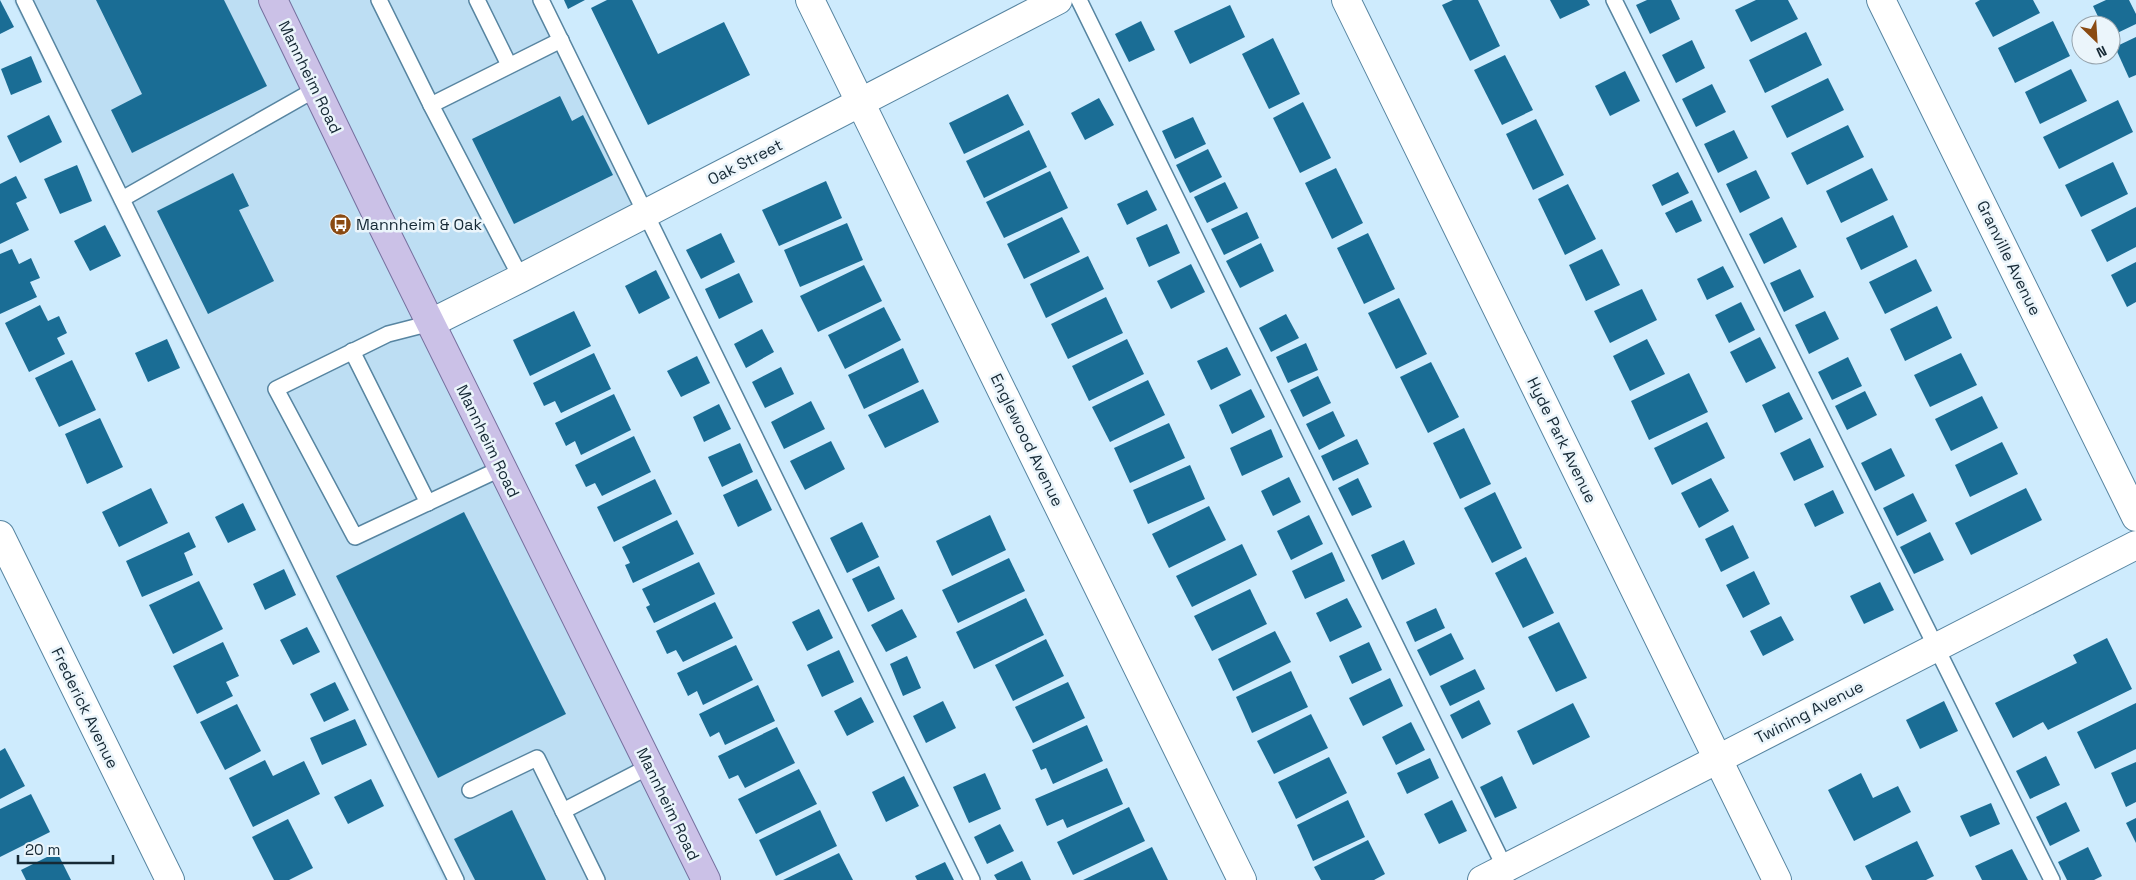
<svg xmlns="http://www.w3.org/2000/svg" width="2136" height="880" viewBox="0 0 2136 880" font-family="'Space Grotesk',sans-serif">
<style>
.built{fill:#bddef3}
.building{fill:#1a6d95}
.lines{fill:none;stroke-linecap:round;stroke-linejoin:round}
.lane-casing{stroke:#5785a1;stroke-width:18}
.street-casing{stroke:#5785a1;stroke-width:30}
.primary-casing{stroke:#75709e;stroke-width:30}
.lane{stroke:#fff;stroke-width:15}
.street{stroke:#fff;stroke-width:28}
.primary{stroke:#cbc1e7;stroke-width:28}
.labels{text-anchor:middle;dominant-baseline:central;stroke-width:5;stroke-linejoin:round;paint-order:stroke}
.street-label{font-size:16px;fill:#162935;stroke:#ebf5fb}
.poi-label{font-size:16px;fill:#162935;stroke:#ebf5fb;text-anchor:start}
</style>
<rect width="100%" height="100%" fill="#ceebfd"/>
<g class="built">
<path d="M13,0h257l430,880h-256z"/>
<path d="M280,0h256l100,205 -208,103z"/>
</g>
<g class="building">
<path d="M0,0l14,27 -14,7z"/>
<path d="M96,0h128l43,86 -135,67 -21,-43 31,-16z"/>
<path d="M564,0h21l-17,9z"/>
<path d="M607,0h25l26,54 66,-32 26,53 -102,50 -57,-117z"/>
<path d="M1453,0h25l22,46 -30,15 -28,-56z"/>
<path d="M1550,0h37l3,5 -30,14z"/>
<path d="M1647,0h24l9,19 -30,15 -14,-29z"/>
<path d="M1756,0h32l10,19 -47,23 -16,-32z"/>
<path d="M1980,0h53l7,13 -47,24 -18,-34z"/>
<path d="M2106,0h23l7,14v10l-25,12v-11h-9l-9,-19z"/>
<path d="M1230,5l15,32 -55,27 -16,-33z"/>
<path d="M1141,21l14,29 -26,12 -14,-28z"/>
<path d="M2053,21l17,35 -55,27 -17,-35z"/>
<path d="M1806,32l16,33 -57,28 -16,-33z"/>
<path d="M2136,37v38l-7,3 -14,-31z"/>
<path d="M1273,38l27,56 -31,15 -27,-55z"/>
<path d="M1692,40l13,28 -29,15 -14,-28z"/>
<path d="M1505,55l28,55 -31,15 -28,-55z"/>
<path d="M31,56l11,26 -31,13 -10,-26z"/>
<path d="M2071,69l16,32 -47,23 -15,-32z"/>
<path d="M1625,71l15,30 -30,15 -15,-30z"/>
<path d="M1828,78l16,32 -57,28 -16,-32z"/>
<path d="M1712,84l14,28 -30,15 -14,-28z"/>
<path d="M1008,94l16,31 -60,29 -15,-31z"/>
<path d="M560,96l12,25 11,-6 30,60 -99,49 -42,-85z"/>
<path d="M1099,98l15,27 -29,15 -14,-27z"/>
<path d="M2118,100l15,32 -74,37 -16,-32z"/>
<path d="M1303,102l28,56 -31,15 -27,-55z"/>
<path d="M49,115l13,27 -42,21 -13,-27z"/>
<path d="M1193,117l13,27 -31,15 -13,-28z"/>
<path d="M1536,119l28,56 -31,15 -27,-56z"/>
<path d="M1848,125l16,32 -57,28 -16,-32z"/>
<path d="M1029,130l18,37 -63,31 -18,-37z"/>
<path d="M1734,130l14,28 -30,15 -14,-29z"/>
<path d="M1208,149l14,28 -32,16 -14,-28z"/>
<path d="M2113,162l15,32 -47,23 -16,-32z"/>
<path d="M77,165l15,36 -32,13 -16,-35z"/>
<path d="M1336,168l27,55 -31,16 -27,-56z"/>
<path d="M1872,168l16,32 -47,23 -15,-32z"/>
<path d="M1756,170l14,28 -30,15 -14,-29z"/>
<path d="M1050,171l18,37 -64,30 -18,-36z"/>
<path d="M1678,172l11,21 -27,13 -10,-21z"/>
<path d="M233,173l16,33 -10,4 35,71 -66,33 -51,-103z"/>
<path d="M16,176l11,22 -11,5 13,27 -29,14v-60z"/>
<path d="M826,181l16,37 -63,28 -17,-36z"/>
<path d="M1225,182l13,26 -31,15 -13,-26z"/>
<path d="M1568,184l28,55 -31,16 -27,-56z"/>
<path d="M1147,190l10,20 -30,15 -10,-21z"/>
<path d="M1692,200l10,21 -26,12 -11,-20z"/>
<path d="M2136,207v40l-29,15 -16,-32z"/>
<path d="M1247,212l12,26 -35,17 -13,-26z"/>
<path d="M1893,215l15,32 -47,23 -15,-32z"/>
<path d="M1062,217l18,35 -56,27 -17,-35z"/>
<path d="M1782,217l15,30 -33,17 -15,-30z"/>
<path d="M847,223l16,37 -63,27 -16,-37z"/>
<path d="M1167,224l13,29 -31,14 -13,-29z"/>
<path d="M105,225l16,31 -31,15 -16,-30z"/>
<path d="M721,233l14,29 -34,17 -15,-29z"/>
<path d="M1368,233l27,56 -31,15 -27,-56z"/>
<path d="M1261,243l13,28 -34,17 -14,-27z"/>
<path d="M12,249l7,15 12,-6 9,20 -10,4 7,15 -37,17v-60z"/>
<path d="M1602,249l18,36 -34,16 -17,-36z"/>
<path d="M1088,256l16,33 -58,29 -16,-34z"/>
<path d="M1916,259l16,32 -47,23 -16,-32z"/>
<path d="M2136,262v40l-9,5 -16,-32z"/>
<path d="M1191,264l14,28 -34,17 -14,-28z"/>
<path d="M864,265l18,36 -64,31 -18,-36z"/>
<path d="M1723,266l11,21 -27,13 -10,-21z"/>
<path d="M1800,269l14,28 -30,15 -14,-29z"/>
<path d="M656,270l14,28 -31,16 -14,-28z"/>
<path d="M739,273l14,29 -34,17 -14,-30z"/>
<path d="M1642,289l15,31 -47,23 -16,-32z"/>
<path d="M1106,297l17,36 -55,26 -17,-35z"/>
<path d="M1399,298l28,56 -31,15 -28,-56z"/>
<path d="M1741,302l14,28 -26,13 -14,-28z"/>
<path d="M40,305l8,16 11,-5 8,17 -10,5 8,16 -36,18 -24,-49z"/>
<path d="M1937,306l15,32 -47,23 -15,-32z"/>
<path d="M884,307l17,33 -56,29 -17,-34z"/>
<path d="M574,311l17,35 -61,30 -17,-36z"/>
<path d="M1825,311l14,28 -30,15 -14,-29z"/>
<path d="M1286,314l13,24 -28,14 -12,-24z"/>
<path d="M762,329l12,23 -28,16 -12,-24z"/>
<path d="M1760,337l16,31 -30,15 -16,-31z"/>
<path d="M167,339l13,29 -32,14 -13,-29z"/>
<path d="M1127,339l17,35 -55,27 -17,-35z"/>
<path d="M1647,339l18,35 -35,17 -17,-35z"/>
<path d="M1306,343l12,27 -30,13 -12,-26z"/>
<path d="M1227,347l14,28 -30,15 -14,-29z"/>
<path d="M903,348l16,34 -55,27 -16,-34z"/>
<path d="M594,353l17,36 -50,24 -6,-12 -11,5 -11,-23z"/>
<path d="M1961,353l16,32 -47,22 -16,-32z"/>
<path d="M697,356l13,27 -29,14 -14,-26z"/>
<path d="M1848,357l14,29 -30,14 -14,-28z"/>
<path d="M72,360l24,50 -37,17 -24,-49z"/>
<path d="M1431,362l28,55 -31,16 -28,-56z"/>
<path d="M781,367l13,27 -29,14 -13,-26z"/>
<path d="M1689,373l19,39 -59,28 -18,-39z"/>
<path d="M1318,376l13,27 -28,14 -13,-27z"/>
<path d="M1148,380l17,35 -55,27 -18,-35z"/>
<path d="M923,389l16,33 -54,26 -17,-33z"/>
<path d="M1251,389l14,28 -33,17 -13,-29z"/>
<path d="M1865,391l12,24 -30,15 -12,-24z"/>
<path d="M1789,392l14,27 -28,14 -13,-28z"/>
<path d="M614,394l17,36 -50,25 -6,-14 -9,5 -11,-23z"/>
<path d="M1982,396l16,32 -47,23 -16,-32z"/>
<path d="M811,401l14,28 -41,20 -13,-27z"/>
<path d="M719,404l12,25 -27,13 -11,-25z"/>
<path d="M1333,411l12,25 -26,14 -13,-26z"/>
<path d="M100,418l23,49 -36,17 -22,-50z"/>
<path d="M1707,422l18,36 -53,27 -18,-37z"/>
<path d="M1169,423l16,35 -55,25 -16,-35z"/>
<path d="M1464,428l27,56 -31,15 -27,-56z"/>
<path d="M1271,429l12,28 -41,19 -12,-28z"/>
<path d="M634,436l17,36 -49,24 -7,-13 -9,4 -11,-22z"/>
<path d="M1810,438l14,29 -30,14 -14,-28z"/>
<path d="M1357,439l12,25 -36,17 -12,-25z"/>
<path d="M831,441l14,28 -40,21 -15,-29z"/>
<path d="M2002,442l16,32 -48,23 -15,-32z"/>
<path d="M740,443l13,29 -31,15 -14,-30z"/>
<path d="M1891,448l14,28 -30,15 -14,-28z"/>
<path d="M1190,465l15,34 -57,25 -15,-34z"/>
<path d="M1289,477l12,25 -28,14 -12,-25z"/>
<path d="M1358,478l14,29 -20,9 -14,-28z"/>
<path d="M1711,478l18,33 -30,17 -18,-35z"/>
<path d="M655,479l17,35 -58,28 -17,-35z"/>
<path d="M757,479l15,31 -34,17 -15,-32z"/>
<path d="M151,488l17,35 -49,24 -17,-35z"/>
<path d="M2026,488l16,32 -71,35 -16,-32z"/>
<path d="M1833,490l11,23 -29,14 -11,-23z"/>
<path d="M1495,492l27,56 -30,15 -28,-55z"/>
<path d="M1913,493l14,28 -30,15 -14,-28z"/>
<path d="M243,503l13,27 -28,13 -13,-26z"/>
<path d="M1209,506l17,34 -57,28 -17,-34z"/>
<path d="M464,512l102,202 -128,64 -102,-202z"/>
<path d="M990,515l16,35 -54,26 -16,-35z"/>
<path d="M1309,515l14,29 -32,16 -14,-29z"/>
<path d="M677,520l17,34 -61,29 -8,-18 5,-2 -8,-16z"/>
<path d="M862,522l17,35 -32,16 -17,-35z"/>
<path d="M1733,525l16,33 -28,14 -16,-33z"/>
<path d="M189,532l7,15 -12,6 9,22 -51,22 -16,-36z"/>
<path d="M1930,532l14,28 -30,14 -14,-27z"/>
<path d="M1404,540l11,24 -33,16 -11,-25z"/>
<path d="M1242,544l15,31 -65,32 -16,-31z"/>
<path d="M1332,552l13,29 -40,18 -13,-28z"/>
<path d="M1526,557l28,56 -31,15 -28,-55z"/>
<path d="M1009,558l16,33 -67,32 -16,-33z"/>
<path d="M699,562l16,32 -61,29 -8,-16 4,-2 -8,-16z"/>
<path d="M879,566l16,33 -27,13 -16,-33z"/>
<path d="M284,569l12,26 -31,15 -12,-26z"/>
<path d="M1754,571l16,33 -27,14 -17,-33z"/>
<path d="M199,581l24,48 -50,25 -24,-49z"/>
<path d="M1880,582l14,28 -30,14 -14,-28z"/>
<path d="M1250,589l17,35 -55,27 -18,-35z"/>
<path d="M1026,598l18,37 -70,34 -18,-37z"/>
<path d="M1347,598l15,29 -32,15 -14,-29z"/>
<path d="M715,602l18,36 -50,24 -7,-12 -9,4 -11,-23z"/>
<path d="M1436,608l9,20 -30,14 -9,-20z"/>
<path d="M819,609l14,29 -26,13 -15,-29z"/>
<path d="M902,609l15,28 -31,15 -15,-27z"/>
<path d="M1781,616l13,24 -31,16 -13,-25z"/>
<path d="M1559,622l28,56 -31,14 -28,-55z"/>
<path d="M307,627l13,25 -27,13 -13,-25z"/>
<path d="M1275,631l16,31 -58,29 -15,-32z"/>
<path d="M1451,633l13,26 -34,17 -13,-26z"/>
<path d="M2107,638l25,51 -84,41 -5,-8 -30,16 -18,-35 82,-40 -4,-8z"/>
<path d="M1046,639l18,37 -51,25 -18,-36z"/>
<path d="M223,642l16,34 -13,6 7,14 -36,18 -24,-48z"/>
<path d="M1369,642l13,28 -30,14 -13,-28z"/>
<path d="M736,645l17,35 -50,25 -6,-14 -9,5 -11,-23z"/>
<path d="M839,650l15,32 -32,15 -15,-32z"/>
<path d="M907,656l14,32 -18,8 -13,-32z"/>
<path d="M1475,669l10,20 -35,17 -10,-20z"/>
<path d="M1291,671l17,36 -56,26 -16,-36z"/>
<path d="M1390,678l13,28 -40,20 -14,-28z"/>
<path d="M335,682l14,28 -25,12 -14,-28z"/>
<path d="M1068,682l17,36 -52,25 -18,-36z"/>
<path d="M758,685l17,36 -50,24 -6,-13 -9,5 -11,-23z"/>
<path d="M861,697l13,25 -27,14 -13,-25z"/>
<path d="M1479,700l12,24 -29,15 -12,-24z"/>
<path d="M943,701l13,27 -30,15 -13,-27z"/>
<path d="M1944,701l14,30 -38,18 -14,-29z"/>
<path d="M1573,703l17,34 -57,28 -16,-34z"/>
<path d="M2136,703v46l-41,20 -18,-37z"/>
<path d="M237,704l24,47 -36,19 -25,-48z"/>
<path d="M1311,714l17,34 -54,26 -17,-33z"/>
<path d="M355,719l12,26 -45,20 -12,-27z"/>
<path d="M1411,722l14,28 -29,15 -14,-28z"/>
<path d="M1087,725l16,36 -50,23 -7,-16 -5,2 -9,-20z"/>
<path d="M777,727l18,36 -50,25 -7,-13 -9,4 -11,-23z"/>
<path d="M5,748l20,38 -25,13v-48z"/>
<path d="M2046,756l14,29 -30,14 -14,-28z"/>
<path d="M1329,757l18,36 -51,26 -18,-37z"/>
<path d="M1430,758l9,20 -32,16 -10,-21z"/>
<path d="M265,760l8,16 31,-15 16,33 -67,33 -24,-49z"/>
<path d="M2136,762v40l-10,5 -15,-34z"/>
<path d="M1107,768l16,36 -56,24 -4,-9 -16,7 -12,-27z"/>
<path d="M799,769l18,35 -61,30 -18,-35z"/>
<path d="M985,773l16,36 -32,14 -16,-36z"/>
<path d="M1861,773l12,25 25,-12 13,26 -57,29 -26,-51z"/>
<path d="M904,776l15,30 -33,16 -14,-30z"/>
<path d="M1502,776l15,32 -22,10 -15,-31z"/>
<path d="M371,779l13,27 -36,18 -14,-27z"/>
<path d="M31,794l19,38 -50,25v-48z"/>
<path d="M1348,800l17,37 -52,24 -16,-36z"/>
<path d="M1452,800l15,31 -28,13 -15,-30z"/>
<path d="M2066,802l14,29 -30,15 -14,-29z"/>
<path d="M1991,803l9,21 -30,13 -10,-21z"/>
<path d="M1129,807l16,34 -72,34 -16,-33z"/>
<path d="M512,810l34,70h-71l-21,-41z"/>
<path d="M820,810l17,36 -61,30 -17,-36z"/>
<path d="M2136,818v25l-10,-20z"/>
<path d="M288,819l25,49 -24,12h-15l-22,-43z"/>
<path d="M1000,824l14,27 -27,13 -13,-27z"/>
<path d="M1368,840l17,34 -11,6h-53l-7,-13z"/>
<path d="M1917,841l17,35 -8,4h-54l-7,-14z"/>
<path d="M1152,847l16,33h-85z"/>
<path d="M2088,847l14,29 -8,4h-27l-9,-18z"/>
<path d="M2012,849l16,31h-46l-7,-14z"/>
<path d="M57,852l14,28h-45l-5,-10z"/>
<path d="M839,853l14,27h-70z"/>
<path d="M1022,861l9,19h-34l-3,-5z"/>
<path d="M945,862l9,18h-37l-2,-4z"/>
</g>
<g class="lines">
<defs>
<g id="lane">
<path d="M24,0l432,880"/>
<path d="M379,0l52,105"/>
<path d="M477,0l32,65"/>
<path d="M541,0l431,880"/>
<path d="M1079,0l429,874"/>
<path d="M1614,0l438,880"/>
<path d="M122,199l194,-110"/>
<path d="M521,278l-90,-173 130,-65"/>
<path d="M431,323l-43,11 -112,55 79,148 147,-69"/>
<path d="M352,351l76,152"/>
<path d="M470,790l67,-32 60,122"/>
<path d="M563,811l87,-45"/>
</g>
<g id="street">
<path d="M810,0l432,880"/>
<path d="M1346,0l431,880"/>
<path d="M1881,0l255,517"/>
<path d="M431,323l90,-45 537,-278"/>
<path d="M0,535l170,345"/>
<path d="M1482,880l654,-335"/>
</g>
<path id="primary" d="M273,0l102,211 331,669"/>
</defs>
<use href="#lane" class="lane-casing"/>
<use href="#street" class="street-casing"/>
<use href="#primary" class="primary-casing"/>
<use href="#lane" class="lane"/>
<use href="#street" class="street"/>
<use href="#primary" class="primary"/>
</g>
<defs>
<symbol id="bus-disc" viewBox="-11 -11 22 22"><circle r="9.5" fill="#8a4a12" stroke="#ebf5fb"/><path d="M-5-6H5V4H4V6H2V4H-2V6H-4V4H-5ZM-3.5-4V0h7V-4ZM-3.5 1.2v1.5H-2V1.2ZM2 1.2v1.5H3.5V1.2Z" fill="#fff"/></symbol>
</defs>
<g fill-rule="evenodd">
<use href="#bus-disc" x="328" y="212" width="25" height="25"/>
</g>
<g class="labels">
<g class="street-label">
<text transform="translate(310 77) rotate(64)">Mannheim Road</text>
<text transform="translate(745 162) rotate(-27)">Oak Street</text>
<text transform="translate(2009 258) rotate(64)">Granville Avenue</text>
<text transform="translate(1027 440) rotate(64)">Englewood Avenue</text>
<text transform="translate(1562 440) rotate(64)">Hyde Park Avenue</text>
<text transform="translate(488 441) rotate(64)">Mannheim Road</text>
<text transform="translate(85 708) rotate(64)">Frederick Avenue</text>
<text transform="translate(1809 712) rotate(-27)">Twining Avenue</text>
<text transform="translate(668 804) rotate(64)">Mannheim Road</text>
</g>
<g class="poi-label">
<text x="356" y="224">Mannheim &amp; Oak</text>
</g>
</g>
<g transform="translate(2096 40) rotate(155)"><circle r="24" fill="#ebf5fb" stroke="#96a3ac"/>
<path d="M0-4L9 19L0 12L-9 19Z" fill="#8a4a12"/>
<text y="-8" font-size="14" font-weight="bold" text-anchor="middle" fill="#162935">N</text>
</g>
<path d="M18 855v8h95v-8" fill="none" stroke="#162935" stroke-width="2.5"/>
<text x="25" y="855" font-size="15" fill="#162935" stroke="#ebf5fb" stroke-width="4" paint-order="stroke">20 m</text>
</svg>
